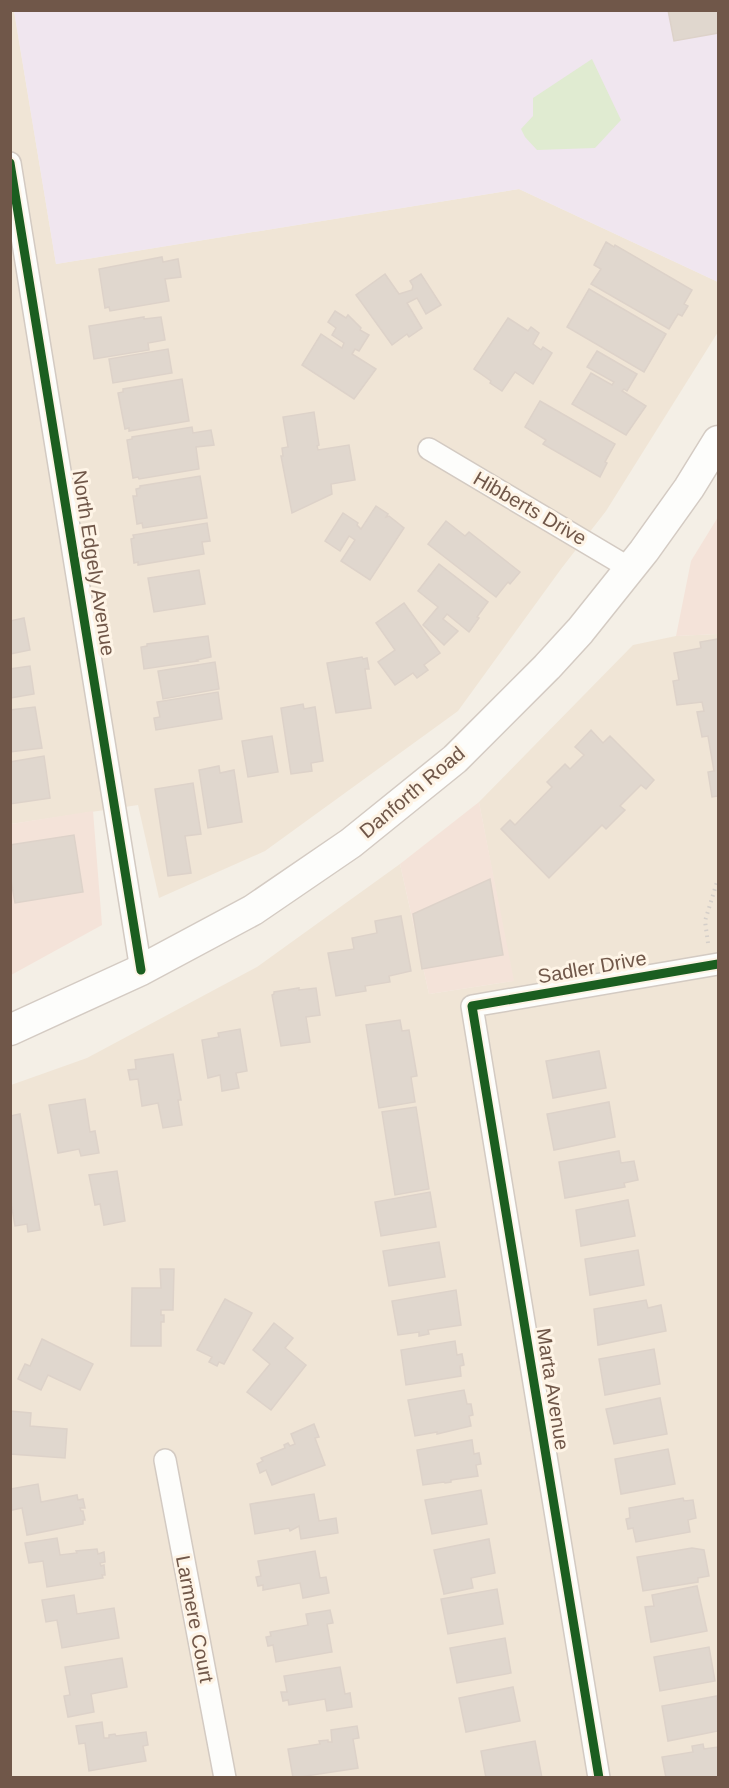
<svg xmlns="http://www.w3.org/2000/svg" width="729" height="1788" viewBox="0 0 729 1788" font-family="Helvetica,sans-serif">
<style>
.residential{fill:#f0e5d6}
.commercial{fill:#f4e3d9}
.education{fill:#f0e6ef}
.green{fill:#e0ebd1}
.building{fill:#e0d7ce;stroke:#ddd2c9;stroke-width:1.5}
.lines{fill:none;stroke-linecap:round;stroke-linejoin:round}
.street-casing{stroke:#d3cac2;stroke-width:24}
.secondary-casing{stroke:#d4cbc3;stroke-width:33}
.path{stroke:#d5cfc9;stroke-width:4;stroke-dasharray:1.5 4.5;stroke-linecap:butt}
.street{stroke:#fdfdfb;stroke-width:21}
.secondary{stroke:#fdfdfb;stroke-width:30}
.cycleway-casing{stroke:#fef4e6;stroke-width:13}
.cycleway{stroke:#1b5e20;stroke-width:9}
.labels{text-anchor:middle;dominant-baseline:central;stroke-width:6;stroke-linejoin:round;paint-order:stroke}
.street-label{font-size:20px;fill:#705749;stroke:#fef4e6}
</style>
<rect width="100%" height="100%" fill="#f4efe6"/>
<g class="residential">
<path d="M11,11h3l42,253 463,-75 199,93v50l-112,179 -45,58 -103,142 -193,140 -106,47 -21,-93 -127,19z"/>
<path d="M718,634v1143l-707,1v-693l76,-27 170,-91 143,-103 29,130 84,-13 -34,-179 154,-157 43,-9z"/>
</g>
<g class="commercial">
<path d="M718,517v117l-42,2 15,-75z"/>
<path d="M479,802l35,179 -85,13 -29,-130z"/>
<path d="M93,811l9,114 -91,50v-151z"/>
</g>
<path class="education" d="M14,11h704v271l-199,-93 -463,75z"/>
<path class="green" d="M592,59l29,61 -26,28 -58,2 -12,-13 -4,-8 12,-13v-18z"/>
<g class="building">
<path d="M668,10h50v23l-44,8z"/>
<path d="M606,242l8,5 1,-2 77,45 -8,14 4,2 -6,10 -4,-2 -9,15 -78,-45 10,-15 -7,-4z"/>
<path d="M162,257l1,5 15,-3 3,18 -16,2 4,22 -59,10 -1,-4 -4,1 -6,-39z"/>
<path d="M385,274l14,20 13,-4 1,-4 -3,-5 11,-7 20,31 -15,9 -9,-16 -10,5 15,25 -13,9 -2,-3 -15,11 -36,-50z"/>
<path d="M589,289l77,45 -22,38 -77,-45z"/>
<path d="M335,311l11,7 2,-3 13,13 -1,2 9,5 -10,16 -4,-2 -3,5 24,15 -22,30 -52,-34 19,-31 21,14 2,-5 -12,-8 4,-7 -8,-6z"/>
<path d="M144,317v2l17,-2 4,23 -17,3 1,7 -55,9 -5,-33z"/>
<path d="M508,318l20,13 3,-4 8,6 -6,11 8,6 2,-3 9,6 -19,31 -18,-12 -13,19 -12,-8 1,-2 -17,-12z"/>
<path d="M168,349l4,24 -59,10 -4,-24z"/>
<path d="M597,351l40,23 -10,17 -3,-2 -2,2 24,15 -20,29 -54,-31 19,-31 21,12 2,-3 -27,-15z"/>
<path d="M182,379l7,42 -60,10v-3l-4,1 -7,-36 5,-1v-3z"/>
<path d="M540,401l75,43 -10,18 2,1 -7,14 -57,-33 3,-4 -21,-13z"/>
<path d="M314,412l5,33 -2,1 1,4 31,-5 6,35 -24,4 1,10 -40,19 -11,-57h2l-1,-8 6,-1 -5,-30z"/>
<path d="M192,427l1,6 18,-3 3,15 -18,2 3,22 -60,10 -1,-2 -5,1 -6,-38 5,-1v-2z"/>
<path d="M200,476l7,42 -64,10 -1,-5 -5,1 -4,-28h4l-1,-7 4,-1v-2z"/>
<path d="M376,506l12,8 -2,3 3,-1 15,12 -34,52 -29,-19 14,-21 -6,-4 -9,15 -15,-10 18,-28 15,10 -1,2 4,4z"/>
<path d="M446,521l19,15 4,-4 51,40 -10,12 -2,-2 -12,15 -68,-53z"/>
<path d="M207,523l3,18 -8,1 2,12 -66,11v-3l-4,1 -3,-24 3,-1 -1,-3z"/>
<path d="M439,564l49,38 -11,15 2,1 -10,14 -22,-18 -4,5 15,12 -14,14 -21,-20 15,-18 -20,-16z"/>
<path d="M199,570l6,34 -51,8 -6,-34z"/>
<path d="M404,603l36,50 -16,12 4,5 -11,8 -4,-5 -18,12 -17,-23 17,-12 -19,-27z"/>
<path d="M24,618l6,32 -20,4v-33z"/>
<path d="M208,636l3,21 -14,3 1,1 -54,8 -3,-22 6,-1v-2z"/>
<path d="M718,639v159v-2l-6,1 -4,-25 6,-1 -6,-35 -6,1 -5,-25 7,-1 -2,-9 -25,3 -4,-24 6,-1 -5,-27 27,-5 -1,-6z"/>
<path d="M362,657l1,2 4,-1 2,11h-4l6,39 -35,5 -9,-50z"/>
<path d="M215,662l4,27 -56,10 -5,-28z"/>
<path d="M30,666l4,28 -24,4v-29z"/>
<path d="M218,692l4,27 -66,11 -2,-12 6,-1 -3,-15z"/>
<path d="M303,704l1,5 11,-2 8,54 -12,2 1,8 -21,3 -10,-66z"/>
<path d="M35,707l7,41 -32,4v-42z"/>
<path d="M591,730l12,13 7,-7 44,44 -8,9 -5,-4 -21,21 5,4 -19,19 -4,-4 -53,53 -48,-49 9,-9 5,5 37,-38 -5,-5 18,-18 5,5 14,-14 -9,-8z"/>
<path d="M272,736l6,36 -30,5 -6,-36z"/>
<path d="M44,756l6,42 -40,6v-42z"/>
<path d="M219,766l1,7 14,-3 8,52 -34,6 -9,-58z"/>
<path d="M193,783l8,51 -16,2 6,37 -23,3 -13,-87z"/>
<path d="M74,835l9,57 -68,11 -5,-28v-30z"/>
<path d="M490,879l13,76 -81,14 -9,-55z"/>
<path d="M401,916l10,55 -22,5 1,6 -25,4 1,5 -30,5 -8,-43 26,-4 -2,-11 25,-5 -2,-12z"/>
<path d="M299,988v2l17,-2 4,27 -14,2 4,25 -29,4 -9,-51 2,-1v-2z"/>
<path d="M400,1020l2,11 7,-1 8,46 -6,1 4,25 -36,6 -13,-83z"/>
<path d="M240,1029l7,42 -11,2 3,15 -17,3 -2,-16 -12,3 -6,-38 17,-3 -1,-4z"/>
<path d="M599,1051l7,37 -53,10 -7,-37z"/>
<path d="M173,1054l8,46h-3l4,25 -19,3 -5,-25 -16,3 -4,-27 -8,1 -2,-10 8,-1 -1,-9z"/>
<path d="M85,1099l5,33 5,-1 4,22 -18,3 -2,-7 -21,4 -9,-48z"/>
<path d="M609,1102l6,35 -61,13 -7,-36z"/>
<path d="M416,1107l13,82 -34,6 -13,-83z"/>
<path d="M20,1114l20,116 -12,2 -1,-8 -12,2 -5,-30v-80z"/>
<path d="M619,1151l2,12 13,-2 4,19 -14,3 1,4 -60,11 -6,-36z"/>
<path d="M117,1171l8,50 -21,4 -4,-21 -5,1 -6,-30z"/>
<path d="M430,1192l6,35 -55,9 -6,-34z"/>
<path d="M628,1200l7,36 -54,10 -5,-36z"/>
<path d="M439,1242l6,35 -56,9 -6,-35z"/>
<path d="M638,1250l6,35 -54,10 -5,-36z"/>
<path d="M160,1269h14l-1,41h-12v5h3v7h-3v24h-30l1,-58h29z"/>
<path d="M456,1290l5,35 -33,5 1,4 -10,2v-4l-21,3 -6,-34z"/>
<path d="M225,1299l27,14 -28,51 -5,-2 -2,4 -8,-4 3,-5 -15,-7z"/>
<path d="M646,1300l2,8 13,-3 5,26 -68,14 -4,-36z"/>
<path d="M274,1323l19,15 -8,10 21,17 -35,45 -24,-18 23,-28 -17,-14z"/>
<path d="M42,1339l51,25 -13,26 -32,-15 -7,15 -23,-11 7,-15 5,2z"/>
<path d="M455,1341l2,14 5,-1 2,11 -4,1 1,10 -55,9 -5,-35z"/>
<path d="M654,1349l6,35 -55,11 -6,-36z"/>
<path d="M464,1390l3,14h4l2,11 -4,1 2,10 -34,8v-2l-22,4 -7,-36z"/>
<path d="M660,1398l7,36 -53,10 -8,-35z"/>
<path d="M10,1411l21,2 -1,13 37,3 -2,29 -55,-4z"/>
<path d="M314,1424l5,13 -4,1 10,27 -53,20 -6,-15 -6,3 -3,-9 6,-3 -2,-3 24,-10 -1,-3 4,-2 2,3 5,-2 -4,-10z"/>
<path d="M472,1440l2,14 5,-1 2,11 -5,1 2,11 -27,4v2l-6,1 -1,-1 -21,3 -6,-35z"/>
<path d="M668,1449l7,35 -54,10 -6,-35z"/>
<path d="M38,1484l3,18 36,-7 1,5 5,-1 2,9h-5l1,3h2l2,9h-2v4l-56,11 -5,-27 -10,2 -2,-21z"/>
<path d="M481,1490l6,34 -55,10 -7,-34z"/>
<path d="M314,1494l5,27 17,-3 2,15 -37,6 -2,-13 -9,5 -1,-3 -34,6 -5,-30z"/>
<path d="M683,1498l1,3 9,-1 3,18 -8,2 2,12 -54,10 -3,-14 -5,1 -2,-10 4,-1 -1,-10z"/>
<path d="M57,1538l3,17 17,-2 -1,-2 21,-2 1,5 6,-2 1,10 -5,1 1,3 3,-1 1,10h-3l1,3 -56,9 -4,-26 -14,2 -4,-20z"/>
<path d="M489,1539l6,34 -24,5 2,10 -29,6 -10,-44z"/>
<path d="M692,1548l12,2 5,26 -11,2v4l-55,9 -6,-34z"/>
<path d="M315,1551l5,27 6,-1 3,16 -26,5 -3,-15 -37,7v-5l-5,1 -2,-9 5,-1 -3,-15z"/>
<path d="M697,1586l10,45 -56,11 -6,-35 9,-1 -2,-11z"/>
<path d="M497,1589l6,35 -55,10 -7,-35z"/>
<path d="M74,1595l3,19 37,-6 5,30 -57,10 -5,-28 -11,2 -4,-22z"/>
<path d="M330,1610l3,13 -6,1 5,28 -56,10 -3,-17 -5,1 -2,-9 5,-1 -1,-4 38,-7 -2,-11z"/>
<path d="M505,1638l6,35 -54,10 -7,-35z"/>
<path d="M709,1647l6,34 -55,10 -6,-34z"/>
<path d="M122,1658l5,29 -36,7 3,18 -26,5 -4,-21 6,-1 -5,-28z"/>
<path d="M340,1667l5,27 5,-1 2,14 -25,4 -2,-12 -36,6 -1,-5 -5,1 -2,-9h6l-3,-16z"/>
<path d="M513,1687l7,34 -54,11 -7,-34z"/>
<path d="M717,1696l1,35 -50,10 -6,-35z"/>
<path d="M102,1722l2,16h5v-3l6,-1 1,2 30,-4 2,13 -5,1 3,15 -57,10 -4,-28 -6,1 -3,-18z"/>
<path d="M357,1726l2,12 -6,1 5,29 -65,10 -5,-29 32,-5 -1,-3 9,-1v2h4l-1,-12z"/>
<path d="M535,1741l7,37h-56l-5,-27z"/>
<path d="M703,1744l1,5 14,-2v31h-52l-4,-21 31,-5 -1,-6z"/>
</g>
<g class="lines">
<defs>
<g id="street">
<path d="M10,163l131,807"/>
<path d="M429,449l202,120"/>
<path d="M165,1460l60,318"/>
<path d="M599,1778l-127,-772 246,-42"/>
</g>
<path id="secondary" d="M10,1030l131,-60 112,-60 98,-67 104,-84 92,-92 33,-36 64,-80 45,-63 29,-47"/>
</defs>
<use href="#street" class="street-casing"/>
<use href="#secondary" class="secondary-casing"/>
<path class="path" d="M708,943l-3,-22 12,-39"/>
<use href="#street" class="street"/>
<use href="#secondary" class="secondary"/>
<defs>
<g id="cycleway">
<path d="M10,163l131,807"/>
<path d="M599,1778l-127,-772 246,-42"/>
</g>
</defs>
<use href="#cycleway" class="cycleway-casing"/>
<use href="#cycleway" class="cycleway"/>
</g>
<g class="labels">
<g class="street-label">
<text transform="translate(530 508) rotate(30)">Hibberts Drive</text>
<text transform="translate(94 563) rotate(81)">North Edgely Avenue</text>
<text transform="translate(412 792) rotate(-40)">Danforth Road</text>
<text transform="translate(592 967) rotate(-10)">Sadler Drive</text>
<text transform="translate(553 1389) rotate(81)">Marta Avenue</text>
<text transform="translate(195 1619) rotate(79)">Larmere Court</text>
</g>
</g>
<rect width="729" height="1788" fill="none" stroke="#705749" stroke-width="24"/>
</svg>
